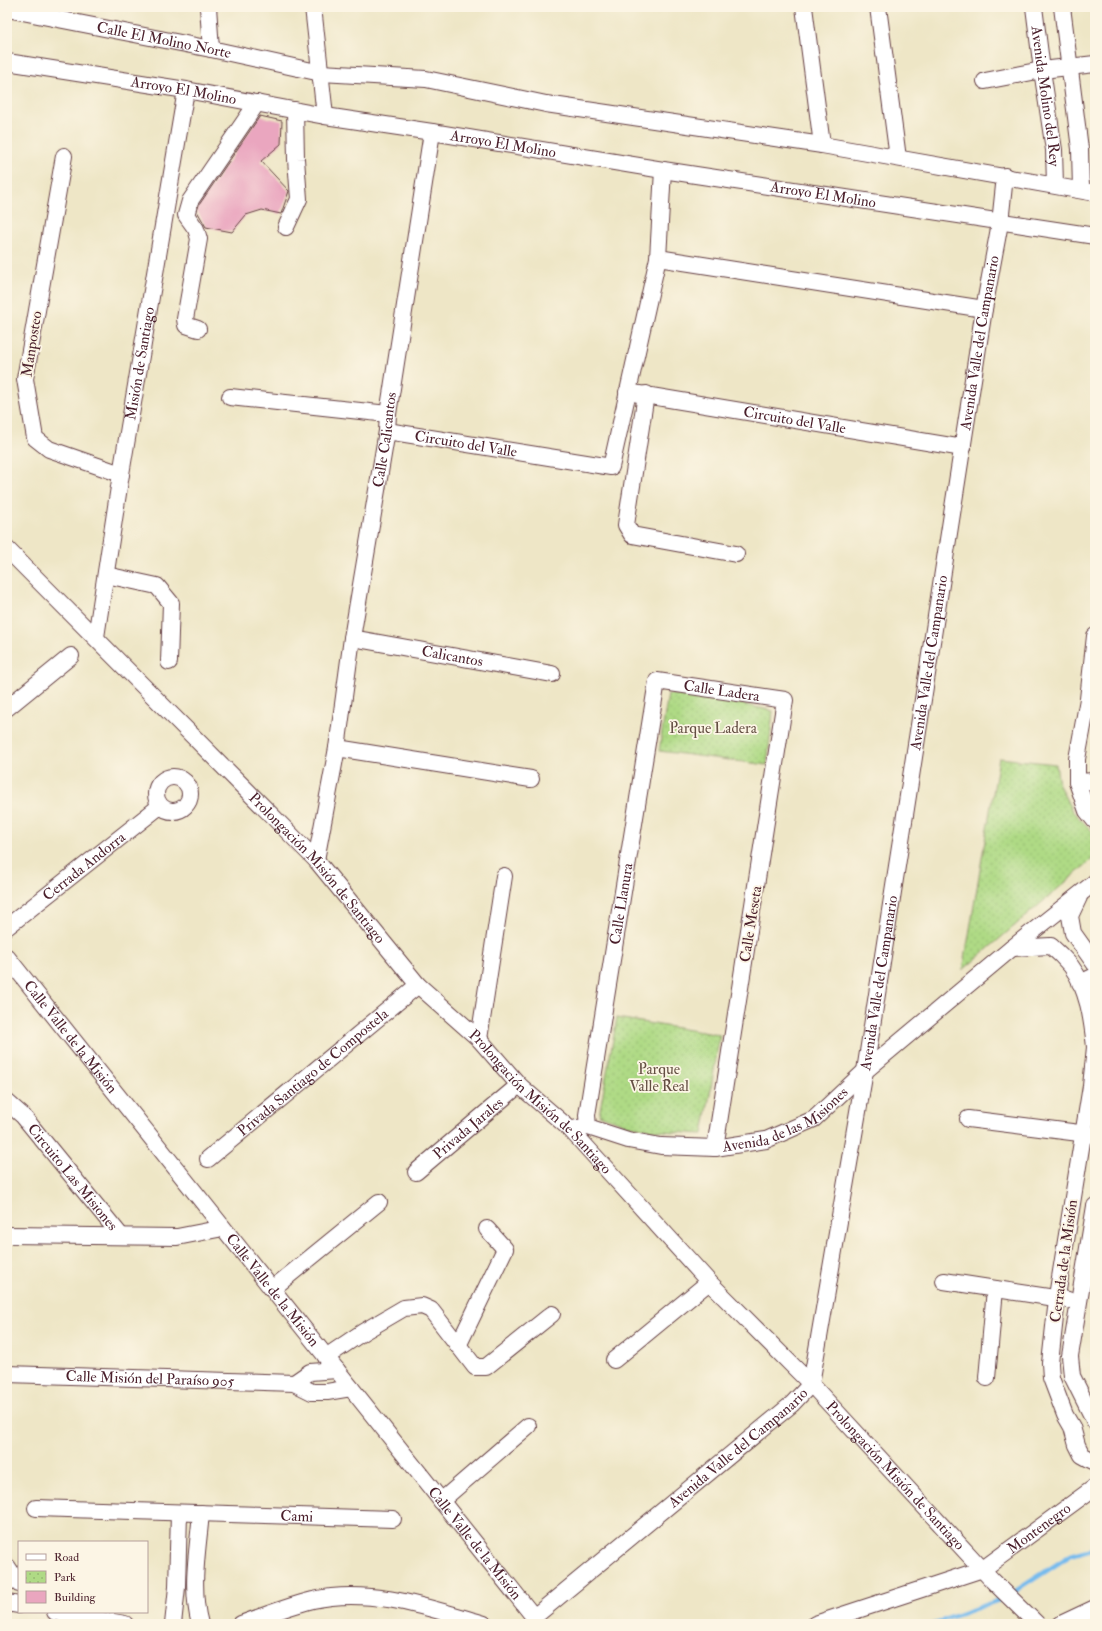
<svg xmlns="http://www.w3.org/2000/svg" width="1102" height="1631" viewBox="0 0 1102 1631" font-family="'IM FELL Double Pica',serif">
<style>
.park{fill:url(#park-dots);stroke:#7c7c58}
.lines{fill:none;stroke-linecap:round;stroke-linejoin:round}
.stream{stroke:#76bbed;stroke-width:4.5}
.building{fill:#eaa6bf}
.minor-casing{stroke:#633d42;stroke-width:18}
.minor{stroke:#fff;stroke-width:16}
.labels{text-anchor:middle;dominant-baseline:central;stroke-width:3.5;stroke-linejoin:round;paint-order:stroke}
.street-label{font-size:15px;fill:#4a1f2b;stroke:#fcf5e5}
.park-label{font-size:15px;fill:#634e42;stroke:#fcf5e5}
</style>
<defs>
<pattern id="park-dots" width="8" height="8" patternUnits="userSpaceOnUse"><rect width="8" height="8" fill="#afda85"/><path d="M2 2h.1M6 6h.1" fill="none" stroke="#98bb73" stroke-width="1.8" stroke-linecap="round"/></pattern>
</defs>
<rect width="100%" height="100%" fill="#fcf5e5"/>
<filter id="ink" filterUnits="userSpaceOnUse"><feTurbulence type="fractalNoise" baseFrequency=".025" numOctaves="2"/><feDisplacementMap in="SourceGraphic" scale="8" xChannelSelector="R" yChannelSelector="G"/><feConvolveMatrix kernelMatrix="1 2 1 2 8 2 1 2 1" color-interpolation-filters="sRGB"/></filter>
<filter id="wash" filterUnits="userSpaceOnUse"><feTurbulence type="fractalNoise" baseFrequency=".012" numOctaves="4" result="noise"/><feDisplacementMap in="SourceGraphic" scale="16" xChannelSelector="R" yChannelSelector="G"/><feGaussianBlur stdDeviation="0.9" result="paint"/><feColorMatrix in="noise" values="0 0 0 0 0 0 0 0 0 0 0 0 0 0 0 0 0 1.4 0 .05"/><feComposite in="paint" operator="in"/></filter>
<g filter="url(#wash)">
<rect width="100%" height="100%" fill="#eee6c6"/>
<g class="park">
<path d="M668,694l51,5 54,12 -6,54 -108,-14z"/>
<path d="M999,758l57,6 3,21 13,26 23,23v23l-132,113z"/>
<path d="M617,1018l103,17 -17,99 -42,-3 -31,-5 -31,-11z"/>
</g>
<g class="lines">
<g class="stream">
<path d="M1011,1594l60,-39 24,-7"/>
<path d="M932,1624l73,-26"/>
</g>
</g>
<g id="blocks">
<path class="building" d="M260,116l22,5 -1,23 -20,17 28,30 -8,23 -19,-4 -16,5 -14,17 -26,-5 -9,-16 2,-6z"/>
</g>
</g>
<g filter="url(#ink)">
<use href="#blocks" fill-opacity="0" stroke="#633d42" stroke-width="1"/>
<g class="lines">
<defs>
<g id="minor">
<path d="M208,7l3,42"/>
<path d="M313,7l12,109"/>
<path d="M804,7l18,138"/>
<path d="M878,7l20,151"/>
<path id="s1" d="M1034,7l8,63 12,80 1,35"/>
<path d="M1062,7l18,142 1,41"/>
<path id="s2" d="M7,9l204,40 110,24 105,6 120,25 276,41 273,48"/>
<path id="s3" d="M7,62l179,28 139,26 107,16 231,38 432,66"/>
<path d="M985,81l57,-11 53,-6"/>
<path d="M64,156l-39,223 10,59 14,11 72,25"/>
<path d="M286,227l13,-28 -3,-40 -1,-49"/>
<path d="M658,258l326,51"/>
<path d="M198,329l-12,-4 -1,-6 14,-80 -3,-10 -10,-14 4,-14 67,-98"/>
<path id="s4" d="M627,392l336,56"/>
<path d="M646,394l-20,131 6,10 104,19"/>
<path d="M230,397l158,17"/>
<path id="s5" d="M387,431l224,36 47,-209 5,-88"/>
<path id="s6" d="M7,549l309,311 102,125 61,54 40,46 51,44 139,153 102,102 182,197 44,43"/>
<path d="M106,575l51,11 14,17 -2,59"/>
<path d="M1095,636l-7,63 -11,60v23l10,29 8,10"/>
<path id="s7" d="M96,637l25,-163 65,-384"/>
<path id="s8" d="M352,638l200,36"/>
<path d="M7,708l64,-52"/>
<path d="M337,748l194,31"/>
<circle cx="173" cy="794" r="17"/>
<path d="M1077,782l18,-1"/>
<path id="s9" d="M316,860l21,-112 15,-110 35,-207 1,-17 44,-282"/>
<path d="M1079,897l-9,19 3,17 22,31"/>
<path id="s10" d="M7,927l153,-121"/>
<path d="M1012,948l39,-2c7,6 14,13 20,20 17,23 21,53 24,81"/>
<path id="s11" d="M7,957l527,660"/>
<path d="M1080,983l15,-7"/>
<path d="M479,1039l25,-163"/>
<path d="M1095,1047l-4,39 -33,204 -8,73 1,15 14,37 7,12 5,18 5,10 11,6 2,-1"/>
<path id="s12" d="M7,1102l16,14 98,120"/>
<path d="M968,1119l127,16"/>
<path id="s13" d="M588,1127l-1,-12 70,-434 128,19 -70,448"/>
<path id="s14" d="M577,1128l11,-1 40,13 33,6 54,2 51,-8 48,-21 51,-48 147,-123 83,-66"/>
<path id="s15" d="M208,1159l210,-174"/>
<path id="s16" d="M416,1172l103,-87"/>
<path d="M1095,1206l-25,150 2,20 23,46"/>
<path d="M7,1235l170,2 46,-9"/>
<path d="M944,1281l124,19"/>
<path d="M272,1289l107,-87"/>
<path d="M458,1346l47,-97 -18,-20"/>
<path d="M326,1357l37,-25 41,-24 18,-2 9,4 44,57h11l66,-53"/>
<path d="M614,1360l95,-78"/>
<path id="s17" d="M7,1374l287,9 18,9h15l24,-4"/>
<path d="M987,1378l8,-89"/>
<path d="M294,1383l16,-11 27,-2"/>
<path d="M441,1501l87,-75"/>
<path id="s18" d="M36,1508l357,11"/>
<path d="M7,1566l12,18"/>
<path d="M7,1603l12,2"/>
<path d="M55,1612l70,12"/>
<path id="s19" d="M534,1617l258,-213 19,-20 54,-313 119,-762 16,-86 5,-47"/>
<path d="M173,1624l4,-37 2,-74"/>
<path d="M200,1624c-10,-36 -2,-75 1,-111"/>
<path d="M241,1624c24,-9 48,-18 72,-24 58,-13 116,8 171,24"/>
<path id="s20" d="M815,1624l168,-55 112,-82"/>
<path d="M1061,1624l34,-16"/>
</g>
</defs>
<use href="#minor" class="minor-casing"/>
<use href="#minor" class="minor"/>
</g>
</g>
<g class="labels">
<g class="street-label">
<text stroke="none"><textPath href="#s2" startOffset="160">Calle El Molino Norte</textPath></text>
<text stroke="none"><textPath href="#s3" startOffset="179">Arroyo El Molino</textPath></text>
<text stroke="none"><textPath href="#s1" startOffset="90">Avenida Molino del Rey</textPath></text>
<text stroke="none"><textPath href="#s3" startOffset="503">Arroyo El Molino</textPath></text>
<text stroke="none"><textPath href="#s3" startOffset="827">Arroyo El Molino</textPath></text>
<text stroke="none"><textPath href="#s19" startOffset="1417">Avenida Valle del Campanario</textPath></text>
<text transform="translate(32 344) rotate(-81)">Manposteo</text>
<text stroke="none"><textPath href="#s7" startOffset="277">Misión de Santiago</textPath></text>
<text stroke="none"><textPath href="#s4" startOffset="170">Circuito del Valle</textPath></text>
<text stroke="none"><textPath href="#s9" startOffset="426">Calle Calicantos</textPath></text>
<text stroke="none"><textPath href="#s5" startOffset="80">Circuito del Valle</textPath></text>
<text stroke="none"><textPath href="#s8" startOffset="102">Calicantos</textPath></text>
<text stroke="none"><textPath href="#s19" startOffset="1093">Avenida Valle del Campanario</textPath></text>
<text stroke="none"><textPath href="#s13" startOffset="517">Calle Ladera</textPath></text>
<text stroke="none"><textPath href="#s10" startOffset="98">Cerrada Andorra</textPath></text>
<text stroke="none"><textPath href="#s6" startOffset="445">Prolongación Misión de Santiago</textPath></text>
<text stroke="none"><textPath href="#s13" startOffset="226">Calle Llanura</textPath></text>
<text transform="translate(751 924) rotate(-81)">Calle Meseta</text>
<text stroke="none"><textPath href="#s19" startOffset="769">Avenida Valle del Campanario</textPath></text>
<text stroke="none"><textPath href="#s11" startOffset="102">Calle Valle de la Misión</textPath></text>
<text stroke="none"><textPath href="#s15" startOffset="136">Privada Santiago de Compostela</textPath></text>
<text stroke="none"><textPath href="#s6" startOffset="769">Prolongación Misión de Santiago</textPath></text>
<text stroke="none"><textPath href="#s14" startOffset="218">Avenida de las Misiones</textPath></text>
<text stroke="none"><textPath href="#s16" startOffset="68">Privada Jarales</textPath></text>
<text stroke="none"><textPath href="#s12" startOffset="100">Circuito Las Misiones</textPath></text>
<text transform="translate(1064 1261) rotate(-82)">Cerrada de la Misión</text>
<text stroke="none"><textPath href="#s11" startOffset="426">Calle Valle de la Misión</textPath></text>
<text stroke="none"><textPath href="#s17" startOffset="143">Calle Misión del Paraíso 905</textPath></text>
<text stroke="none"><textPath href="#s19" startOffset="265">Avenida Valle del Campanario</textPath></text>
<text stroke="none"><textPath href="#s6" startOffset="1285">Prolongación Misión de Santiago</textPath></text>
<text stroke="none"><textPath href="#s18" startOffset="261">Cami</textPath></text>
<text stroke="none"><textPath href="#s20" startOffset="246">Montenegro</textPath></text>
<text stroke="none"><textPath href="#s11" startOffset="750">Calle Valle de la Misión</textPath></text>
</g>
<g class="park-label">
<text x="713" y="728">Parque Ladera</text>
<text x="659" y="1069">Parque<tspan x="659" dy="17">Valle Real</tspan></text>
</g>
</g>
<rect width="1102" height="1631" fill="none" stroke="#fcf5e5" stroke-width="24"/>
<rect x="18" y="1541" width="130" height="72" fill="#fcf5e5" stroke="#b59f9b"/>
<rect x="26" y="1554" width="20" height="6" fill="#ffffff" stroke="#b59f9b"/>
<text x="54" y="1561" font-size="12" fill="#4a1f2b">Road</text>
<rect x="26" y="1571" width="20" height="12" fill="url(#park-dots)" stroke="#b59f9b"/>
<text x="54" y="1581" font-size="12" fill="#4a1f2b">Park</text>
<rect x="26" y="1591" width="20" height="12" fill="#eaa6bf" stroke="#b59f9b"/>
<text x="54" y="1601" font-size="12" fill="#4a1f2b">Building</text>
</svg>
